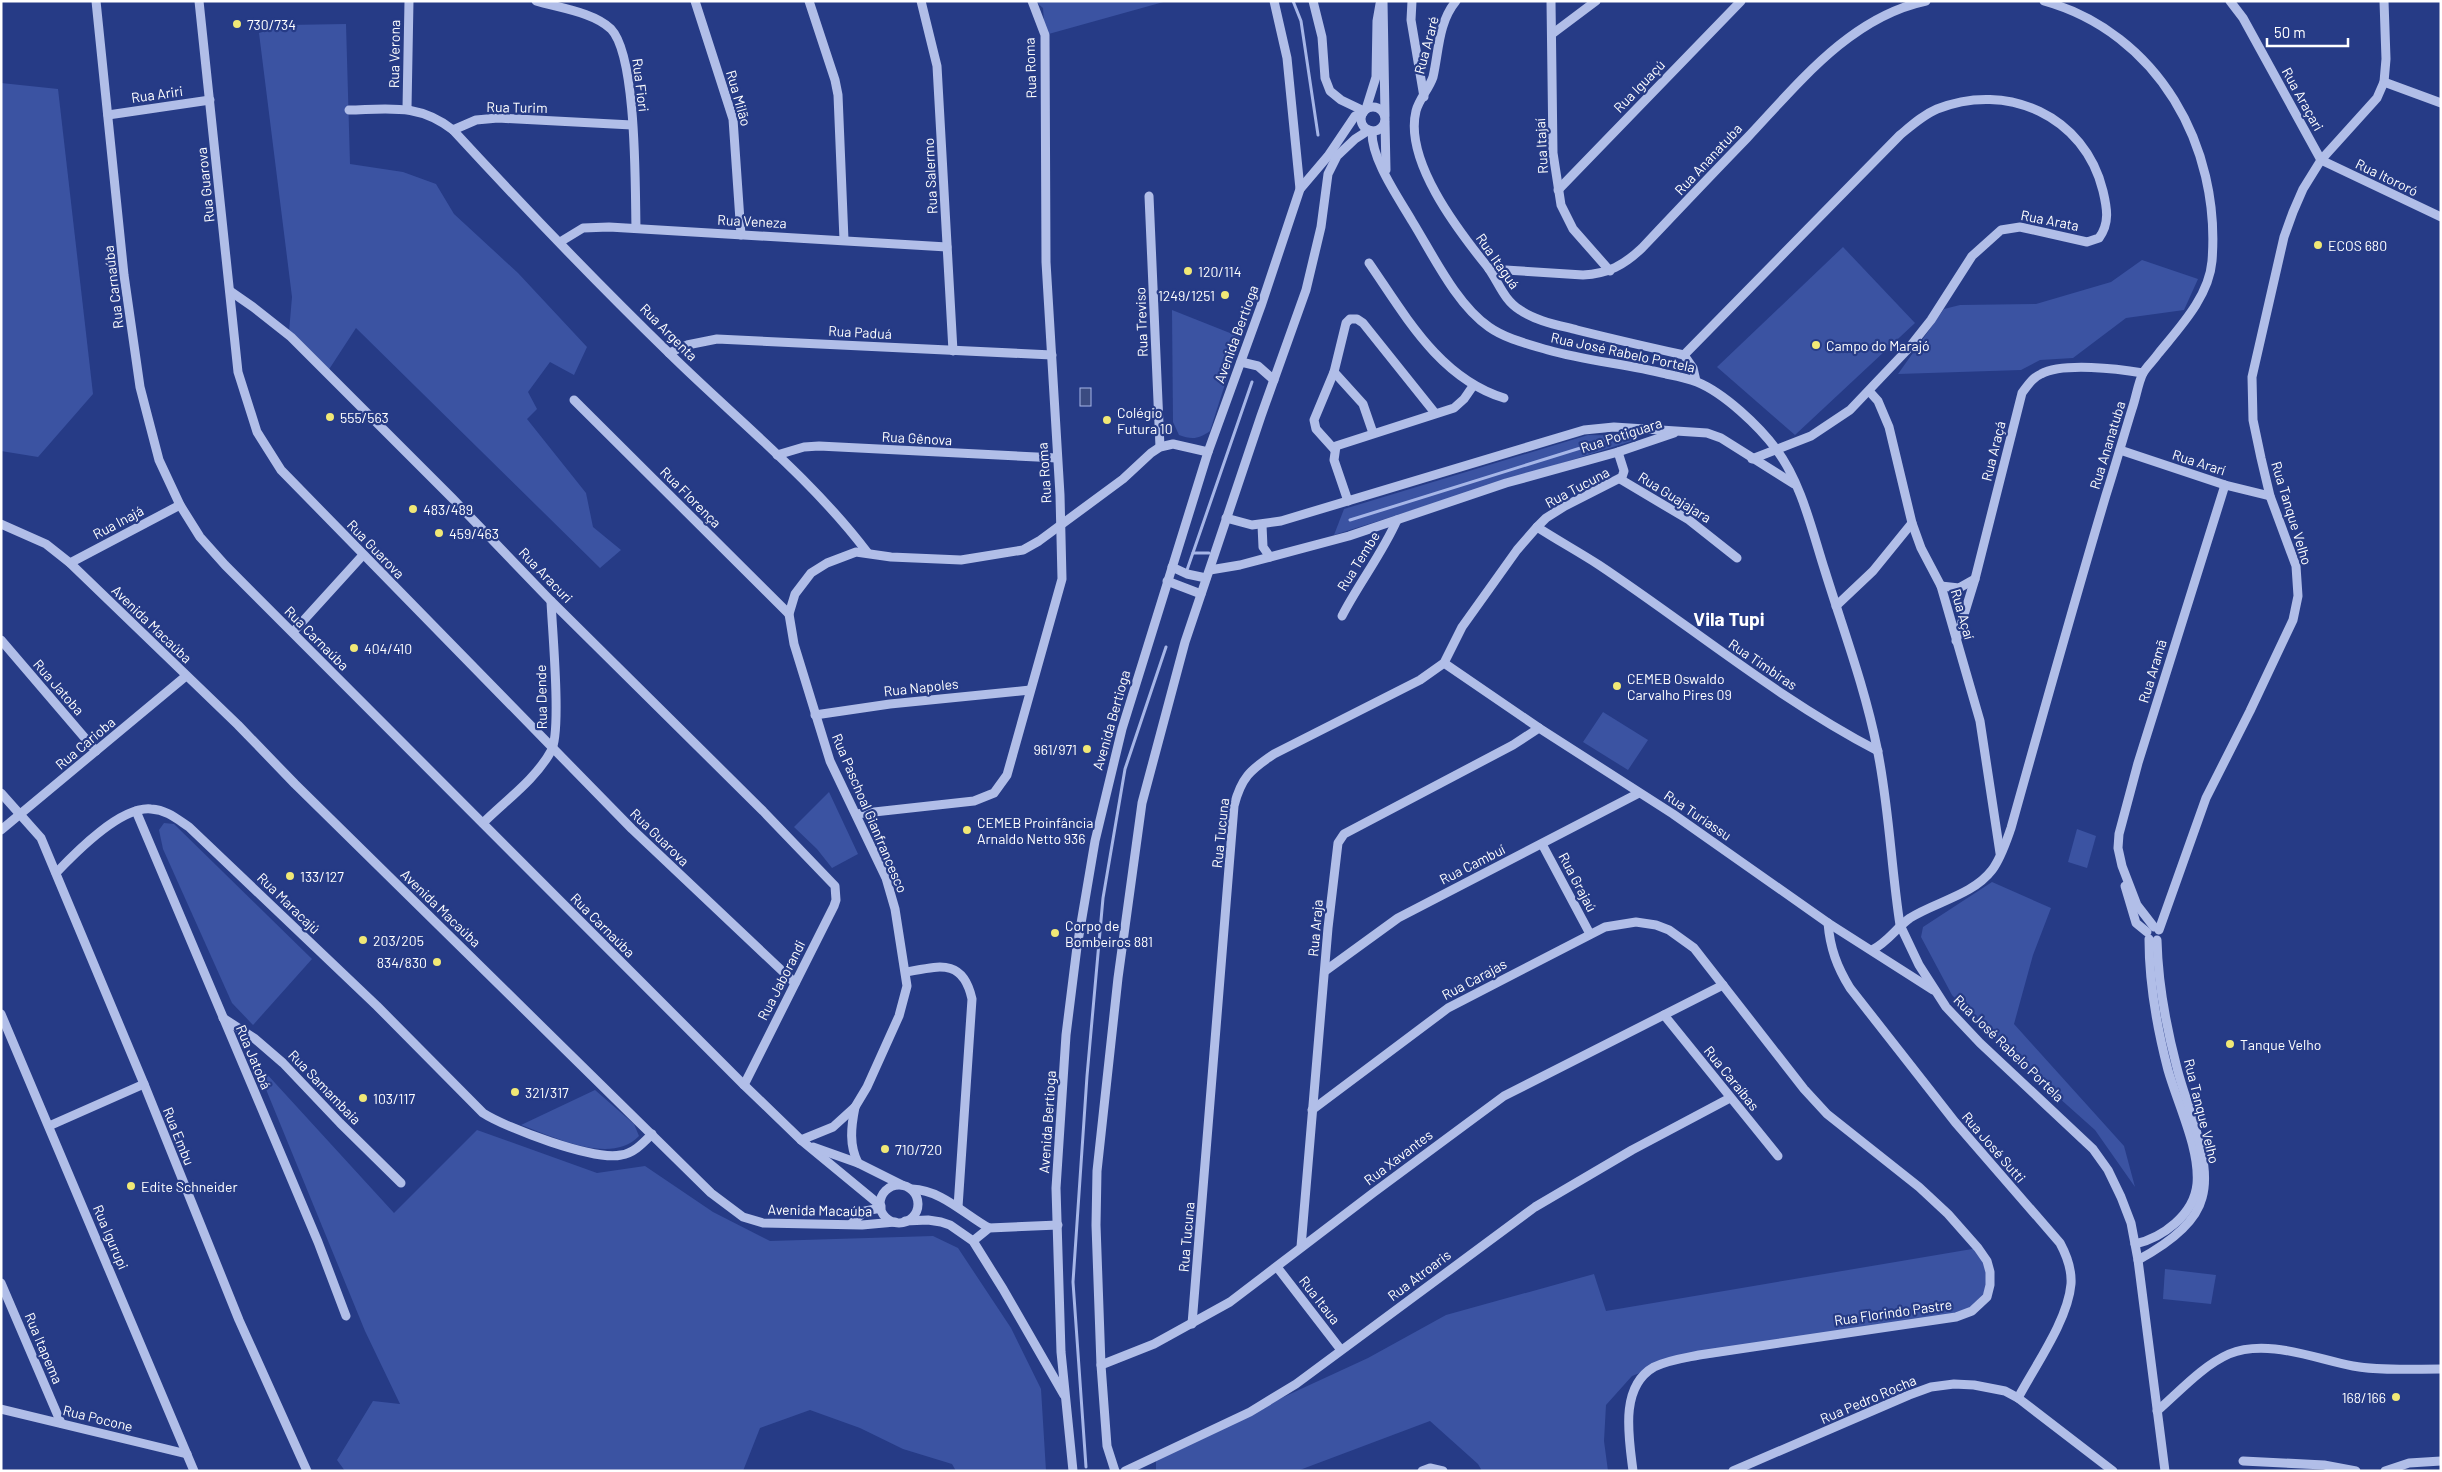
<svg xmlns="http://www.w3.org/2000/svg" width="2442" height="1472" viewBox="0 0 2442 1472" font-family="Barlow,sans-serif">
<style>
.green{fill:#3b53a2}
.water{fill:#3b4b81;stroke:#a6b6e8}
.lines{fill:none;stroke-linecap:round;stroke-linejoin:round}
.stream{stroke:#a6b6e8;stroke-width:3}
.minor{stroke:#b1bee8;stroke-width:9}
.poi-dot{fill:#f1e876;stroke:#263b86;stroke-width:2}
.labels{text-anchor:middle;dominant-baseline:central;stroke-width:4.5;stroke-linejoin:round;paint-order:stroke}
.poi-label{font-size:14px;fill:#fff;stroke:#263b86;text-anchor:start}
.street-label{font-size:14px;fill:#fff;stroke:#263b86}
.district-label{font-size:19px;font-weight:bold;fill:#fff;stroke:#263b86}
</style>
<rect width="100%" height="100%" fill="#263b86"/>
<g class="green">
<path d="M1035,1h132l-122,34 -2,-27z"/>
<path d="M346,24l4,140 53,8 33,12 18,30 64,59 69,74 -13,28 -24,-13 -22,30 9,17 -10,10 59,74 7,34 28,23 -21,18 -244,-240 -30,46 -37,-42 3,-35 -33,-264 28,-8z"/>
<path d="M1,83l57,6 35,305 -55,63 -37,-6z"/>
<path d="M1843,247l72,76 -120,112 -78,-68z"/>
<path d="M2142,260l56,19 -14,31 -58,8 -53,40 -33,2 -19,10 -123,4 46,-65 16,-4 76,-1 75,-22z"/>
<path d="M1172,310l68,27 -30,94c-11,8 -18,9 -31,4l-6,-13z"/>
<path d="M1588,435l50,1 -6,5 -298,94 10,-26z"/>
<path d="M1603,712l45,28 -20,30 -45,-28z"/>
<path d="M829,792l29,62 -26,14 -15,-19 -23,-22z"/>
<path d="M164,823l10,1 138,135 -59,66 -21,-22 -69,-154 -4,-19z"/>
<path d="M2077,829l19,7 -9,32 -19,-6z"/>
<path d="M1992,882l59,26 -18,47 -19,69 110,122 11,41 -40,-57 -95,-85 -48,-50 -31,-58 2,-10z"/>
<path d="M254,1060l140,153 83,-83 120,43 48,-7 68,46 57,29 163,-5 25,12 53,80 30,61 5,82h-90l-4,-7 -49,-15 -43,-21 -50,-18 -50,18 -17,43h-398l-8,-11 36,-59 27,3 -35,-73z"/>
<path d="M595,1090l39,34 5,12c-28,30 -87,0 -118,-11z"/>
<path d="M1978,1248l12,24 -10,34 -24,11 -301,50 -23,9 -26,29 -2,36 4,30h-126l-4,-7 -48,-43 -133,50h-141v-15l212,-98 78,-43 148,-41 12,37z"/>
<path d="M2165,1269l51,6 -5,29 -48,-5z"/>
</g>
<rect class="water" x="1080" y="388" width="11" height="18"/>
<g class="lines">
<g class="stream">
<path d="M1293,1l8,20 17,114"/>
<path d="M1350,520l253,-79"/>
<path d="M1193,553h16"/>
<path d="M1187,570l65,-188"/>
<path d="M1086,1467l-13,-185 14,-206 16,-178 22,-129 41,-122"/>
</g>
<g class="minor">
<path d="M96,1l28,274 16,112 19,73 21,45 20,32 25,28 519,520 57,55 80,66"/>
<path d="M199,1l39,371 19,60 24,38 351,359 163,154"/>
<path d="M536,1c23,7 57,11 75,28 26,27 24,159 25,199"/>
<path d="M695,1l38,118 8,116"/>
<path d="M809,1l26,79 3,15 6,145"/>
<path d="M921,1l16,65 16,285"/>
<path d="M1313,1l9,36 3,41 5,13 11,9 23,11"/>
<path d="M1383,1l2,114"/>
<path d="M1412,1l-1,19 13,77"/>
<path d="M1456,1c-18,22 -17,50 -23,76 -4,12 -14,22 -17,34 -12,49 41,118 70,154 12,15 17,35 34,45 16,11 38,15 57,20 36,9 71,17 107,25l9,13 3,13"/>
<path d="M1551,1l2,152 8,52 12,24 37,42"/>
<path d="M2230,1l13,17 78,142"/>
<path d="M1552,34l44,-33"/>
<path d="M2384,82l57,21"/>
<circle cx="1373" cy="119" r="12"/>
<path d="M407,108l2,-107"/>
<path d="M1366,109l10,-32 1,-56 3,-17"/>
<path d="M349,110c40,-1 70,-7 104,20l23,-10 22,-2 134,7"/>
<path d="M108,115l102,-15"/>
<path d="M1385,122l1,48"/>
<path d="M453,130c70,76 142,151 216,223 66,65 142,125 198,199"/>
<path d="M1372,131c-1,28 26,66 40,90 21,34 44,83 77,106 17,12 39,17 59,23 39,11 79,14 118,24 10,2 21,4 31,8 27,11 62,44 79,67 26,35 36,82 49,122 18,58 40,117 52,177 12,57 14,119 23,177l19,40 27,42 34,36 113,106 15,21 13,27 10,26 7,37 27,211"/>
<path d="M2321,160l120,57"/>
<path d="M1300,189l28,-33 27,-40 8,-3"/>
<path d="M1558,190l183,-189"/>
<path d="M1149,196l11,251"/>
<path d="M560,242l23,-14 26,-1 338,20"/>
<path d="M1369,263c36,52 70,115 135,135"/>
<path d="M1489,269l94,6c25,-1 41,-10 59,-27 35,-37 70,-74 105,-110 51,-54 103,-121 179,-137"/>
<path d="M230,291l23,16 38,30 161,161 99,103 212,210 72,75 1,14 -2,6 -90,179"/>
<path d="M669,353l18,-8 30,-6 335,16"/>
<path d="M1684,355l216,-220c12,-10 23,-20 37,-26 70,-28 148,7 166,82 4,17 7,32 -4,47l-12,4 -67,-15 -19,3 -29,26 -41,64 -23,29 -58,61 -39,26 -59,23"/>
<path d="M1241,362l17,4 16,14"/>
<path d="M1334,372l29,32 10,29"/>
<path d="M1869,391l9,10 11,26 23,96 9,25 20,38 39,135 20,132"/>
<path d="M574,400l215,214"/>
<path d="M1334,449l-18,-20 -2,-9 20,-48 12,-49 4,-4h7l6,4 72,90"/>
<path d="M2120,450l105,35 45,11"/>
<path d="M777,455l27,-8 15,-1 238,12"/>
<path d="M1620,479l69,41 48,38"/>
<path d="M1348,501l-14,-41 2,-14 118,-38 10,-9 9,-13"/>
<path d="M1226,518l26,7 29,-4 303,-91 30,-3 93,6 14,5 73,46"/>
<path d="M1,524l45,20 24,19 168,162 57,59 416,409 32,24 20,6 99,2 33,-3"/>
<path d="M1262,525l1,22 7,10"/>
<path d="M1537,527c20,13 42,25 62,38 93,62 179,134 279,186"/>
<path d="M70,563l110,-58"/>
<path d="M1172,567l15,7 19,4"/>
<path d="M1210,570l30,-5 109,-29 157,-53 112,-31 56,-19"/>
<path d="M1167,581l34,13"/>
<path d="M1941,586l18,2 16,-9"/>
<path d="M1836,606l37,-35 39,-48"/>
<path d="M1342,616c17,-33 40,-62 55,-96"/>
<path d="M293,632l70,-77"/>
<path d="M1,640l95,111"/>
<path d="M1956,641l19,-62 47,-186c6,-8 10,-15 19,-19 22,-12 78,-5 102,-1"/>
<path d="M1444,663l95,65 134,86 155,109 105,67"/>
<path d="M815,715l75,-11 140,-14"/>
<path d="M1,793l40,45 103,246 95,236 68,151"/>
<path d="M136,811l182,431 28,74"/>
<path d="M856,814l118,-13 20,-8 13,-18 55,-196 -2,-84 -14,-233 -1,-227 -13,-34"/>
<path d="M483,823c22,-22 53,-44 68,-72 11,-18 1,-123 0,-150"/>
<path d="M1,830l185,-154"/>
<path d="M1542,844l48,90"/>
<path d="M56,873c20,-21 65,-67 95,-64 16,1 26,10 38,18l188,179 106,107c23,15 111,48 138,42 13,-2 22,-12 31,-21"/>
<path d="M2125,886l11,37 11,9"/>
<path d="M1828,923c2,25 9,44 22,65l105,134 105,121c7,13 12,26 11,41 -3,36 -36,82 -53,114"/>
<path d="M2154,927l-17,-22 -15,-39 -4,-18 1,-14 19,-71 87,-278"/>
<path d="M2159,930l47,-132 44,-87 43,-91 5,-24 -2,-30 -26,-70 -9,-38 -8,-38 -1,-43 32,-140 9,-25 10,-23 18,-29 56,-62 7,-16 2,-23 -2,-58"/>
<path d="M1872,950c16,-8 24,-22 38,-32 25,-16 63,-23 82,-48 9,-12 14,-28 19,-42 31,-111 62,-222 95,-333 9,-28 17,-57 26,-86 4,-11 6,-26 11,-36 4,-7 11,-13 15,-19 21,-26 51,-57 54,-93 9,-115 -54,-228 -168,-260"/>
<path d="M1325,971l73,-53 241,-125"/>
<path d="M907,972c32,-6 56,-14 65,27l-14,208"/>
<path d="M1,1014l193,457"/>
<path d="M1664,1015l114,141"/>
<path d="M223,1018l31,20 29,25 57,60 61,60"/>
<path d="M855,1107c-4,20 -6,38 3,56"/>
<path d="M1312,1110l136,-102 157,-81 31,-5 20,3 13,5 25,18 110,141 23,25 92,73 29,27 30,34 9,13 3,11v13l-3,12 -15,14 -16,6 -257,38c-15,3 -31,5 -45,12 -35,20 -25,71 -21,104"/>
<path d="M49,1126l95,-42"/>
<path d="M801,1140l32,-13 22,-20 12,-20 32,-71 8,-30 -12,-77 -9,-31 -56,-117 -36,-117 -5,-30 6,-20 16,-21 16,-10 29,-11 35,5 70,3 62,-10 16,-9 84,-62 28,-26 9,-6 13,-3 35,8"/>
<path d="M813,1147l45,16 44,22"/>
<circle cx="899" cy="1204" r="19"/>
<path d="M912,1189c29,1 52,25 77,39"/>
<path d="M905,1221l23,-1 13,2 9,3 23,16 30,48 61,106"/>
<path d="M851,1224l14,-13 16,-3"/>
<path d="M973,1241l16,-13 69,-3"/>
<path d="M2135,1244c27,-6 59,-29 62,-60 3,-35 -19,-79 -29,-114 -11,-42 -19,-87 -19,-131"/>
<path d="M1301,1247l27,-319 10,-85 6,-9 169,-89 26,-17"/>
<path d="M2138,1260c24,-13 57,-34 64,-62 11,-37 -16,-93 -25,-130 -11,-42 -19,-85 -20,-128"/>
<path d="M1277,1267l64,83"/>
<path d="M1,1283l60,140"/>
<path d="M1192,1324l42,-518c7,-28 16,-36 40,-52l146,-74 24,-17 18,-36 55,-77 20,-23 9,-9 19,-12 57,-29 2,-6 -6,-19"/>
<path d="M1101,1365l53,-21 76,-42 143,-109 131,-97 219,-111"/>
<path d="M1,1409l186,45"/>
<path d="M2157,1411c22,-19 45,-45 72,-57 38,-16 86,5 124,12 29,5 59,3 88,3"/>
<path d="M2243,1461l81,4 32,6"/>
<path d="M1073,1471l-12,-119 -5,-164 10,-153 11,-88 18,-106 27,-112 86,-277 53,-146 39,-117 -13,-131 -13,-57"/>
<path d="M1115,1471l-8,-25 -6,-81 -5,-140 1,-54 21,-193 24,-175 43,-161 76,-226 45,-126 15,-63 7,-53 9,-18 18,-17 14,-9"/>
<path d="M1125,1471l125,-59 46,-28 239,-177 97,-57 98,-52"/>
<path d="M1422,1471l8,-3 13,3"/>
<path d="M1733,1471l176,-76 22,-8 23,-3 20,1 31,6 13,7 95,73"/>
<path d="M2385,1471l24,-8 32,-2"/>
</g>
</g>
<g class="poi-dot">
<circle cx="237" cy="24" r="5"/>
<circle cx="2318" cy="245" r="5"/>
<circle cx="1188" cy="271" r="5"/>
<circle cx="1225" cy="295" r="5"/>
<circle cx="1816" cy="345" r="5"/>
<circle cx="330" cy="417" r="5"/>
<circle cx="1107" cy="420" r="5"/>
<circle cx="413" cy="509" r="5"/>
<circle cx="439" cy="533" r="5"/>
<circle cx="354" cy="648" r="5"/>
<circle cx="1617" cy="686" r="5"/>
<circle cx="1087" cy="749" r="5"/>
<circle cx="967" cy="830" r="5"/>
<circle cx="290" cy="876" r="5"/>
<circle cx="1055" cy="933" r="5"/>
<circle cx="363" cy="940" r="5"/>
<circle cx="437" cy="962" r="5"/>
<circle cx="2230" cy="1044" r="5"/>
<circle cx="515" cy="1092" r="5"/>
<circle cx="363" cy="1098" r="5"/>
<circle cx="885" cy="1149" r="5"/>
<circle cx="131" cy="1186" r="5"/>
<circle cx="2396" cy="1397" r="5"/>
</g>
<g class="labels">
<g class="poi-label">
<text x="247" y="24">730/734</text>
<text x="2328" y="245">ECOS 680</text>
<text x="1198" y="271">120/114</text>
<text x="1215" y="295" text-anchor="end">1249/1251</text>
<text x="1826" y="345">Campo do Marajó</text>
<text x="1117" y="412">Colégio<tspan x="1117" dy="16">Futura 10</tspan></text>
<text x="340" y="417">555/563</text>
<text x="423" y="509">483/489</text>
<text x="449" y="533">459/463</text>
<text x="364" y="648">404/410</text>
<text x="1627" y="678">CEMEB Oswaldo<tspan x="1627" dy="16">Carvalho Pires 09</tspan></text>
<text x="1077" y="749" text-anchor="end">961/971</text>
<text x="977" y="822">CEMEB Proinfância<tspan x="977" dy="16">Arnaldo Netto 936</tspan></text>
<text x="300" y="876">133/127</text>
<text x="1065" y="925">Corpo de<tspan x="1065" dy="16">Bombeiros 881</tspan></text>
<text x="373" y="940">203/205</text>
<text x="427" y="962" text-anchor="end">834/830</text>
<text x="2240" y="1044">Tanque Velho</text>
<text x="525" y="1092">321/317</text>
<text x="373" y="1098">103/117</text>
<text x="895" y="1149">710/720</text>
<text x="141" y="1186">Edite Schneider</text>
<text x="2386" y="1397" text-anchor="end">168/166</text>
</g>
<g class="street-label">
<text transform="translate(1426 45) rotate(-75)">Rua Araré</text>
<text transform="translate(394 54) rotate(-89)">Rua Verona</text>
<text transform="translate(1030 68) rotate(-92)">Rua Roma</text>
<text transform="translate(641 85) rotate(83)">Rua Fiori</text>
<text transform="translate(1639 86) rotate(-46)">Rua Iguaçú</text>
<text transform="translate(157 94) rotate(-8)">Rua Ariri</text>
<text transform="translate(739 98) rotate(74)">Rua Milão</text>
<text transform="translate(2303 99) rotate(61)">Rua Araçari</text>
<text transform="translate(517 107) rotate(1)">Rua Turim</text>
<text transform="translate(1541 146) rotate(-93)">Rua Itajaí</text>
<text transform="translate(1708 159) rotate(-47)">Rua Ananatuba</text>
<text transform="translate(930 176) rotate(-93)">Rua Salermo</text>
<text transform="translate(2387 177) rotate(26)">Rua Itororó</text>
<text transform="translate(205 185) rotate(-96)">Rua Guarova</text>
<text transform="translate(2050 220) rotate(11)">Rua Arata</text>
<text transform="translate(752 221) rotate(3)">Rua Veneza</text>
<text transform="translate(1498 261) rotate(55)">Rua Itaguá</text>
<text transform="translate(113 287) rotate(-97)">Rua Carnaúba</text>
<text transform="translate(1141 322) rotate(-92)">Rua Treviso</text>
<text transform="translate(669 332) rotate(45)">Rua Argenta</text>
<text transform="translate(860 332) rotate(3)">Rua Paduá</text>
<text transform="translate(1236 334) rotate(-70)">Avenida Bertioga</text>
<text transform="translate(1623 352) rotate(12)">Rua José Rabelo Portela</text>
<text transform="translate(1621 435) rotate(-18)">Rua Potiguara</text>
<text transform="translate(917 438) rotate(3)">Rua Gênova</text>
<text transform="translate(2107 445) rotate(-73)">Rua Ananatuba</text>
<text transform="translate(1993 451) rotate(-76)">Rua Araçá</text>
<text transform="translate(2199 462) rotate(18)">Rua Ararí</text>
<text transform="translate(1044 473) rotate(-94)">Rua Roma</text>
<text transform="translate(1577 487) rotate(-28)">Rua Tucuna</text>
<text transform="translate(691 497) rotate(45)">Rua Florença</text>
<text transform="translate(1675 497) rotate(32)">Rua Guajajara</text>
<text transform="translate(2292 513) rotate(73)">Rua Tanque Velho</text>
<text transform="translate(118 522) rotate(-28)">Rua Inajá</text>
<text transform="translate(376 549) rotate(46)">Rua Guarova</text>
<text transform="translate(1358 561) rotate(-58)">Rua Tembe</text>
<text transform="translate(546 575) rotate(46)">Rua Aracuri</text>
<text transform="translate(1963 614) rotate(74)">Rua Açaí</text>
<text transform="translate(152 624) rotate(44)">Avenida Macaúba</text>
<text transform="translate(317 638) rotate(45)">Rua Carnaúba</text>
<text transform="translate(1763 664) rotate(34)">Rua Timbiras</text>
<text transform="translate(2152 671) rotate(-73)">Rua Aramã</text>
<text transform="translate(59 687) rotate(49)">Rua Jatoba</text>
<text transform="translate(921 687) rotate(-6)">Rua Napoles</text>
<text transform="translate(541 697) rotate(-91)">Rua Dende</text>
<text transform="translate(1111 720) rotate(-74)">Avenida Bertioga</text>
<text transform="translate(85 743) rotate(-40)">Rua Carioba</text>
<text transform="translate(870 813) rotate(67)">Rua Paschoal Gianfrancesco</text>
<text transform="translate(1698 815) rotate(34)">Rua Turiassu</text>
<text transform="translate(1220 833) rotate(-84)">Rua Tucuna</text>
<text transform="translate(660 837) rotate(44)">Rua Guarova</text>
<text transform="translate(1472 864) rotate(-27)">Rua Cambuí</text>
<text transform="translate(1578 882) rotate(62)">Rua Grajaú</text>
<text transform="translate(289 903) rotate(44)">Rua Maracajú</text>
<text transform="translate(441 908) rotate(44)">Avenida Macaúba</text>
<text transform="translate(603 925) rotate(45)">Rua Carnaúba</text>
<text transform="translate(1315 928) rotate(-85)">Rua Araja</text>
<text transform="translate(1474 979) rotate(-28)">Rua Carajas</text>
<text transform="translate(781 980) rotate(-63)">Rua Jaborandi</text>
<text transform="translate(2009 1048) rotate(44)">Rua José Rabelo Portela</text>
<text transform="translate(254 1057) rotate(67)">Rua Jatobá</text>
<text transform="translate(1732 1078) rotate(51)">Rua Caraíbas</text>
<text transform="translate(325 1087) rotate(46)">Rua Samambaia</text>
<text transform="translate(2202 1111) rotate(76)">Rua Tanque Velho</text>
<text transform="translate(1047 1122) rotate(-86)">Avenida Bertioga</text>
<text transform="translate(179 1136) rotate(68)">Rua Embu</text>
<text transform="translate(1994 1147) rotate(49)">Rua José Sutti</text>
<text transform="translate(1398 1157) rotate(-37)">Rua Xavantes</text>
<text transform="translate(820 1210) rotate(1)">Avenida Macaúba</text>
<text transform="translate(111 1237) rotate(67)">Rua Igurupi</text>
<text transform="translate(1186 1237) rotate(-85)">Rua Tucuna</text>
<text transform="translate(1419 1275) rotate(-37)">Rua Atroaris</text>
<text transform="translate(1320 1300) rotate(52)">Rua Itaua</text>
<text transform="translate(1893 1312) rotate(-8)">Rua Florindo Pastre</text>
<text transform="translate(44 1348) rotate(67)">Rua Itapema</text>
<text transform="translate(1868 1399) rotate(-23)">Rua Pedro Rocha</text>
<text transform="translate(98 1418) rotate(14)">Rua Pocone</text>
</g>
<g class="district-label">
<text x="1729" y="618">Vila Tupi</text>
</g>
</g>
<rect width="2442" height="1472" fill="none" stroke="#ffffff" stroke-width="5"/>
<path d="M2267 38v8h81v-8" fill="none" stroke="#ffffff" stroke-width="2.5"/>
<text x="2274" y="38" font-size="15" fill="#ffffff" stroke="#263b86" stroke-width="4" paint-order="stroke">50 m</text>
</svg>
